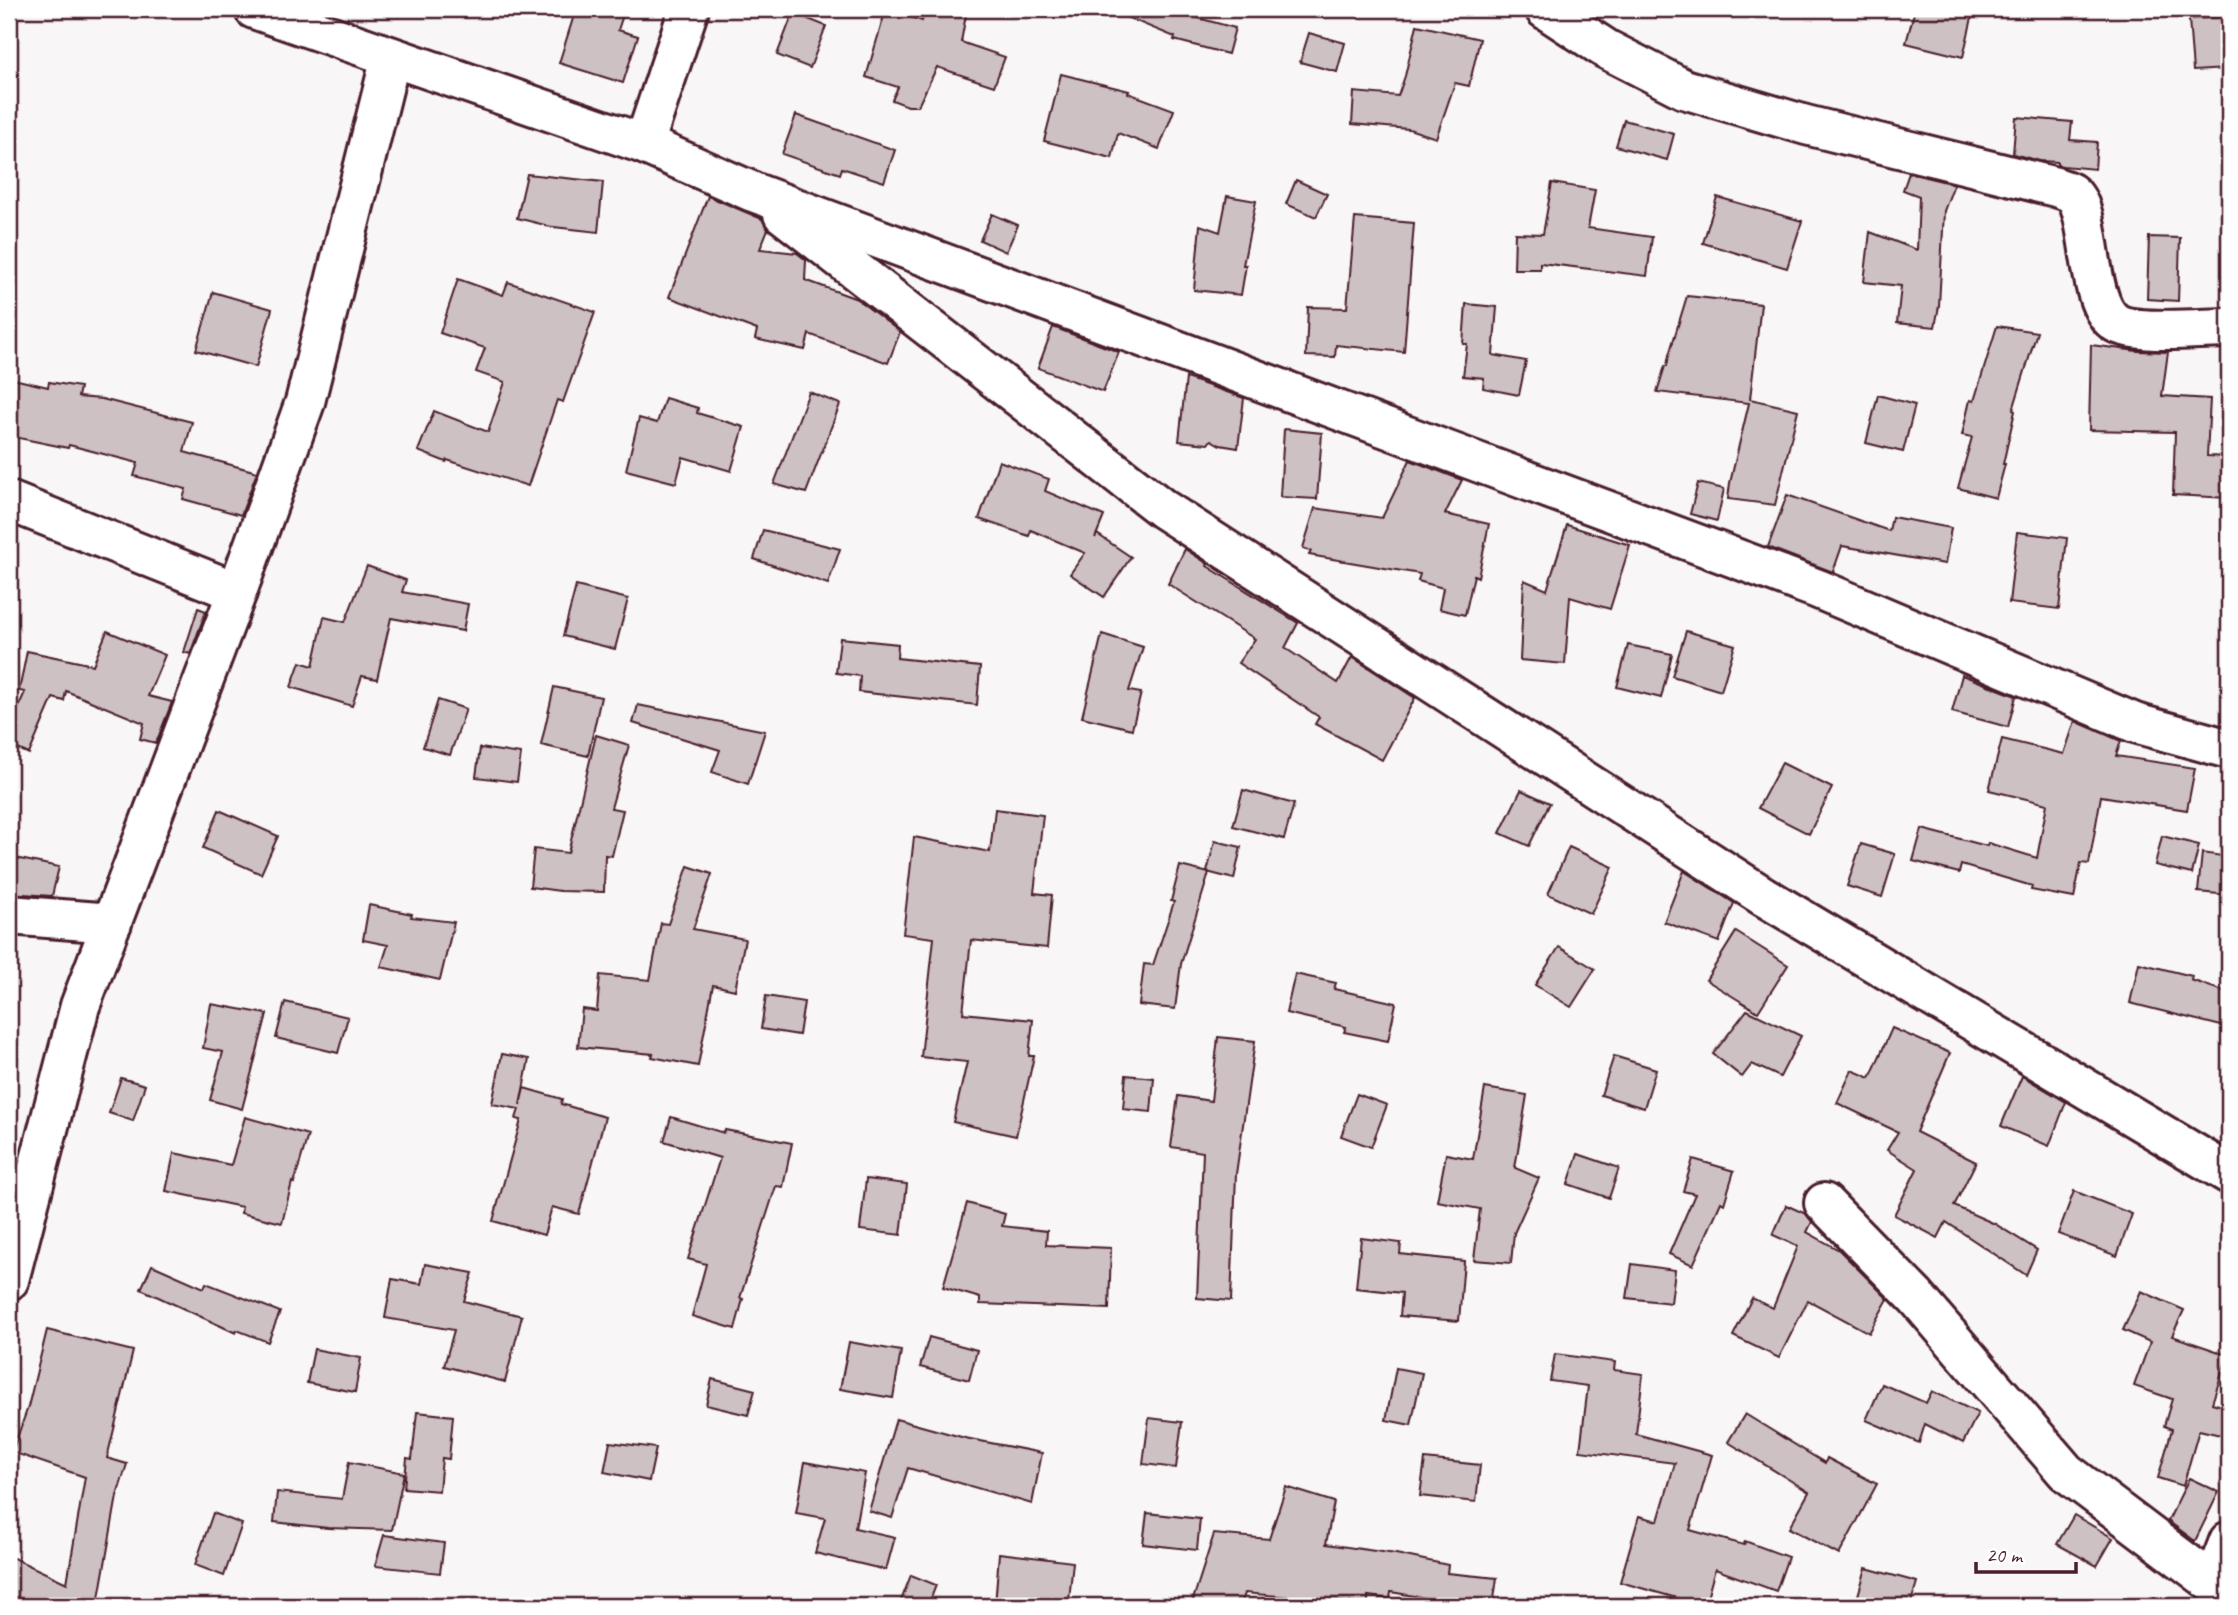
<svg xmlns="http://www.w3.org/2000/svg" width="2238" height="1615" viewBox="0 0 2238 1615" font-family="Caveat,sans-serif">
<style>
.building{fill:#cdc1c4;stroke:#4a1f2b;stroke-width:2}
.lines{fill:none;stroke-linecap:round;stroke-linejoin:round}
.minor-casing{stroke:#4a1f2b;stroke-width:44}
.minor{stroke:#fff;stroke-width:38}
</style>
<rect width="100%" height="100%" fill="#f8f6f7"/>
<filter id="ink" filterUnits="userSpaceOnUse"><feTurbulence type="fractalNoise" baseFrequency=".0143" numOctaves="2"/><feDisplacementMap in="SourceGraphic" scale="14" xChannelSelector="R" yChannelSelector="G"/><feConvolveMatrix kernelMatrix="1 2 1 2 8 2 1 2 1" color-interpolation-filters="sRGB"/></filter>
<g filter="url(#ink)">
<g class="building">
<path d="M576,9h49l-7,21 20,6 -15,47 -64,-20z"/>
<path d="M886,9l36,12 3,-12h42l-6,33 44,15 -11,29 -57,-19 -19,39h-10l-16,-6 6,-13 -32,-10z"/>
<path d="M1123,9h42l70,19 -7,26 -54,-14 1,-3 -54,-22z"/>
<path d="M1915,9h59l-11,48 -57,-14z"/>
<path d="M793,13l33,13 -16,42 -33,-13z"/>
<path d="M2223,17l4,52 -34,2 -4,-52z"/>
<path d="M1417,25l63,14 -11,47 -14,-3 -19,55 -27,-9 -57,-5 2,-32 44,4 7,-20z"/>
<path d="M1309,33l36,10 -8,29 -37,-10z"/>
<path d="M1061,74l68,17 -1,2 46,17 -15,39 -41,-16 -6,25 -68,-17z"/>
<path d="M796,115l99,35 -11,32 -42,-14 -2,6 -58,-20z"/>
<path d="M2016,117l56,5 -2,18 27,2 -2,27 -32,-3 -6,-1v-3l-17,-1 -27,-7z"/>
<path d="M1624,120l50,14 -7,26 -51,-14z"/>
<path d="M1909,173l45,11 -10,27 -5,95 -4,21 -38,-4 4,-37 -37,-4 6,-50 47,18 2,-54 -16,-6z"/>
<path d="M527,174l76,8 -5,50 -53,-6v-1l-28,-7z"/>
<path d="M1296,180l31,14 -11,23 -30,-13z"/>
<path d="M1552,183l43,7 -7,38 64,9 -5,39 -107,-13v6h-26l1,-36 28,1z"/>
<path d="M708,196l54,23 6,10 -8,20 37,4 9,7 -1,20 52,19 43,33 -12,31 -79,-29 -4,16 -50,-11 2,-9 -88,-33z"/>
<path d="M1227,196l29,5 -13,64h3l-5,30 -47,-5 6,-65 20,7z"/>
<path d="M1717,197l85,24 -15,47 -84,-25z"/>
<path d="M992,214l26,11 -12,27 -26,-12z"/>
<path d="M1355,218l59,5 -10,129 -68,-7 -1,12 -29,-1 2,-49 39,1z"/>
<path d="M2149,237l31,1 -2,63 -31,-2z"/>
<path d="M458,279l45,16 5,-13 87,30 -32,90 -6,-2 -29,86 -81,-26 -1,2 -28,-11 16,-40 54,21 17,-50 -29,-10 9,-24 -45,-15z"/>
<path d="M213,292l59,17 -16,58 -60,-17z"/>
<path d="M1687,296l74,8 -11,95 48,11 -23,95 -47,-6 2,-16 19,-80 -92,-11 8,-26h2l2,-11z"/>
<path d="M1466,304l31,3 -4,48 33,6 -7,34 -36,-7 1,-10 -21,-2 4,-32h-4z"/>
<path d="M1997,326l40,6 -24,78 2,1 -12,53h2l-9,34 -38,-10 14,-51 -10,-2 8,-35 4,1z"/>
<path d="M1053,327l66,25 -16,40 -65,-24z"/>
<path d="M2091,345l46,6 31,1 -6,44 48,3 -3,57 22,1v41l-56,-3 2,-63 -86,-2z"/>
<path d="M9,378l39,9 1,-5 31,5 -2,10 24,2 90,23 -8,30 73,20 -16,43 -58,-16 3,-10 -52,-13 4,-13 -69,-18 -1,3 -59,-12z"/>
<path d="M1186,378l58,20 -6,50 -18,-3 -9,-5 -3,4 -29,-3z"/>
<path d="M809,392l31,12 -34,89 -32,-9z"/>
<path d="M1878,395l37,10 -12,47 -37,-9z"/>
<path d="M665,398l33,10 -1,5 47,14 -13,44 -48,-14 -7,26 -50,-13 13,-52 18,5z"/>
<path d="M1284,429l38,4 -5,66 -37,-2z"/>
<path d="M1410,460l52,20 -17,34 44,10 -11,53 -4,-2 -9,40 -26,-6 4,-21 -25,-7 2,-7 -111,-19 2,-4 -8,-3 12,-40 67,10z"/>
<path d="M999,461l50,18 -4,12 59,25 -9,22 2,-4 34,23 -27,40 -34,-23 15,-21 -54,-23 -2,6 -50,-17z"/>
<path d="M1698,483l26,6 -7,32 -27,-7z"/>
<path d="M1787,495l102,36 3,-14 59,11 -6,36 -103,-18 -9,26 -65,-25z"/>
<path d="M1567,525l63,20 -20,64 -40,-12 -5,67 -45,-4 4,-80 23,10z"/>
<path d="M763,530l77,19 -12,35 -74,-25z"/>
<path d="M2017,532l50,6 -8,71 -50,-6z"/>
<path d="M1185,549l23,15 -1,2 91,57 -13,25 53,35 14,-26 63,41 -33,62 -67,-36 4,-7 -81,-54 17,-24 -87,-55z"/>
<path d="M367,566l39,14 -4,12 66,12 -5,27 -72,-13 -14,61 -15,-3 -10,30 -61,-19 9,-25 13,4 11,-49 21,5z"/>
<path d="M576,586l52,13 -13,50 -52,-13z"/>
<path d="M198,608l8,3 -16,43 -6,-2z"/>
<path d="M107,631l58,24 -17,41 24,6 -16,41 -16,-4 4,-16 -78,-32 -2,10 -11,-3 -24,56 -20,-9v-17l16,-36 -6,-1 8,-40 66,14z"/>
<path d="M1686,631l49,14 -14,46 -49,-15z"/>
<path d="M1102,634l41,13 -14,44 12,2 -9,36 -50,-12z"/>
<path d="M840,638l58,6 -1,14 83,9 -3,38 -118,-13 1,-16 -24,-3z"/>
<path d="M1628,645l44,9 -11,44 -44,-11z"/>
<path d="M1962,675l54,21 -8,31 -56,-15z"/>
<path d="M554,687l47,10 -13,59 -47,-11z"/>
<path d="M438,700l28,9 -16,46 -27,-8z"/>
<path d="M638,705l127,26 -17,53 -36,-12 8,-22 -87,-27z"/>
<path d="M2075,721l46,20 -5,15 79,12 -8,42 -86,-14 -12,68 -8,-1 -7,35 -43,-8 1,-4 -71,-21 -2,8 -46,-12 9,-32 65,17 1,-3 49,15 10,-54 -58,-14 13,-51 62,15z"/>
<path d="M596,735l33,10 -18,63 12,2 -11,46 -7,-1 -1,37 -44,-1 -30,-4 4,-38 34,4z"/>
<path d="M480,748l41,6 -4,28 -41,-5z"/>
<path d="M1782,763l50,25 -23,46 -51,-26z"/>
<path d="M1243,790l51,14 -10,35 -51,-13z"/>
<path d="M1521,790l29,13 -21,43 -29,-13z"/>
<path d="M995,809l48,6 -9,78 18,2 -5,53 -76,-8 -8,73 70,7 -4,36h5l-18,80 -63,-14 14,-60 -46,-5 13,-119 -31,-4 11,-97 76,15z"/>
<path d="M219,810l59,26 -17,38 -58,-26z"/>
<path d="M2162,836l37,9 -7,29 -37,-9z"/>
<path d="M1215,841l26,6 -7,32 -27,-7z"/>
<path d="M1861,844l34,10 -13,43 -35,-11z"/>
<path d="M1569,847l44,20 -22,47 -43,-20z"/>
<path d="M2202,853l27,4v38l-31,-3z"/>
<path d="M15,858l44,9 -7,29 -43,-3z"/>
<path d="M688,866l24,8 -19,55 52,10 -10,51 -22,-5 -15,81 -46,-9 1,-3 -75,-7 4,-38 15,2 3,-36 50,5 11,-57 7,1z"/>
<path d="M1180,866l29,7 -28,91 -6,45 -36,-4 5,-41 9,1 21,-63 -3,-1z"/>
<path d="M1684,871l50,32 -15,39 -55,-20z"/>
<path d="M369,905l43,9 -1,3 43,5 -14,58 -59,-13 7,-22 -25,-5z"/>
<path d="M1736,932l52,33 -30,47 -52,-32z"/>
<path d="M1559,947l36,22 -24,38 -36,-22z"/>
<path d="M2139,963l53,13 -1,4 38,13v35l-99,-25z"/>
<path d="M1295,974l41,9 -2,6 62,14 -8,38 -44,-9 2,-5 -60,-14z"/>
<path d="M766,996l38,6 -5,33 -38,-6z"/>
<path d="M285,1002l63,15 -10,36 -62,-15z"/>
<path d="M211,1004l56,10 -25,95 -32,-9 13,-48 -20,-4z"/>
<path d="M1747,1010l54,26 -21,41 -28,-13 -10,13 -29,-23z"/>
<path d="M1892,1028l58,25 -34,79 60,30 -22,44 41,18 42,26 -11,25 -80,-53 -8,16 -44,-23 23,-46 -30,-19 11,-18 -61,-29 15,-33 18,8z"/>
<path d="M1218,1037l37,4 -19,133 -5,127 -34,-3 6,-146 -32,-5 7,-51 33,5z"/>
<path d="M502,1054l27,5 -9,46 4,-17 38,11 -1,5 44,13 -26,97 -27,-7 -8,28 -51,-14 28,-101 -5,-1 3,-10 -27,-5z"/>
<path d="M1614,1056l42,13 -12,39 -43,-13z"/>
<path d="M1126,1075l28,3 -3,34 -28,-3z"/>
<path d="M2022,1076l44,26 -17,44 -48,-20z"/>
<path d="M121,1078l24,7 -12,36 -24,-8z"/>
<path d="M1485,1088l42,7 -12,73 24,10 -25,55 -3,30 -37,-3 6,-51 -43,-8 9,-47 27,5z"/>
<path d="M1357,1094l30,11 -16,42 -30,-11z"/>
<path d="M245,1117l63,18 -14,48 -2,-1 -10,41 -41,-10 1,-6 -76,-16 8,-38 57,12z"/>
<path d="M671,1117l53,16 1,-3 67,13 -9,44 -7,-1 -36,112 3,1 -8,30 -43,-13 14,-52 -18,-5 32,-101 -56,-17z"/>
<path d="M1578,1154l41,14 -10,30 -41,-14z"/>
<path d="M1693,1159l41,12 -10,33 -3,-2 -28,63 -24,-11 26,-60 -12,-3z"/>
<path d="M866,1179l41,5 -6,51 -41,-5z"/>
<path d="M2074,1191l58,23 -15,42 -59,-22z"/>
<path d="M967,1203l38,11 -3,12 45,5 -1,14 65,3 -2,61 -129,-5v-6l-37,-11z"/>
<path d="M1786,1205l20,9 6,8 -5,10 32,18 49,49 -19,34 -61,-33 -29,58 -46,-22 19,-38 21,10 25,-62 -25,-11z"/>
<path d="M1361,1238l40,5 -1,11 64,7 -5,60 -59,-5 2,-23 -46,-5z"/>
<path d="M425,1264l48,9 -9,28 58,15 -17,66 -61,-16 10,-36 -69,-12 7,-39 29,5z"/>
<path d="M1632,1264l43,6 -4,33 -44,-5z"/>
<path d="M152,1265l52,23 2,-5 74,29 -12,30 -31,-12 -1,3 -95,-44z"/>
<path d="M2141,1291l43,19 -12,26 56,19 -16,48 17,5v29l-30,-7 -16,56 -25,-8 14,-49 -8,-3 8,-27 -38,-13 16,-44 -27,-12z"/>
<path d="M47,1330l86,21 -26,107 20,6 -10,32 -18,102 19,8h-109v-50l58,27 18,-106 -73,-25 16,-45z"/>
<path d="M929,1337l48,13 -8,30 -49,-13z"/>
<path d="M849,1342l52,9 -8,47 -53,-9z"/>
<path d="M314,1349l47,9 -6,34 -48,-9z"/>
<path d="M1555,1354l60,8 -1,8 29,4 -7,60 76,21 -22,75 54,15 1,-4 43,16 -12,34 -61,-22 -10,37 -85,-24 19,-66 19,5 17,-58 -95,-12 8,-65 -38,-5z"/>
<path d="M1396,1368l26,5 -11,52 -25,-5z"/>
<path d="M712,1379l43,11 -7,25 -42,-10z"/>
<path d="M1882,1384l44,19 6,-12 46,22 -15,30 -38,-19 -6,19 -53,-23z"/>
<path d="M417,1412l36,4 -4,43 -7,-1 -3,33 -35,-3 3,-30 5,1z"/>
<path d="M1745,1414l80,49 2,-5 50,26 -38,71 -50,-27 20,-36 -81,-50z"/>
<path d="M1149,1418l33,4 -6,46 -33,-4z"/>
<path d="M896,1419l69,19 77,15 -10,51 -124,-36 -16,50 -23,-7z"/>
<path d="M610,1442l46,6 -7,33 -45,-9z"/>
<path d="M1425,1459l55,6 -4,37 -56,-6z"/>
<path d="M349,1462l55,11 -12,57 -64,-2 -54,-6 3,-30 65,7z"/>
<path d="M805,1462l60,11 -10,55 40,9 -9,33 -71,-17 10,-35 -29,-5z"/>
<path d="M2189,1478l30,14 -24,49 -27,-20z"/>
<path d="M1286,1487l48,15 -8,42 70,10 52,11 -1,8 50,5 -4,28h-46l1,-4 -57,-10 -1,7 -22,-3v8l-123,-11 -4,13h-50l23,-72 55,5z"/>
<path d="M213,1513l29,11 -18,52 -29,-11z"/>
<path d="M1147,1513l53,6 -3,31 -54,-6z"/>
<path d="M2074,1515l39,23 -16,28 -40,-22z"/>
<path d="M384,1535l60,8 -4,30 -65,-7z"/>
<path d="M999,1553l74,9 -4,38 -4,-1 -1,7h-69z"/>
<path d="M1866,1568l51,14 -7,24h-55z"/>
<path d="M911,1575l25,10 -8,21h-29z"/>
</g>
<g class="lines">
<defs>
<g id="minor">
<path d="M254,9l390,135 109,48 1065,397 317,134 94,26"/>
<path d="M1545,9l61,40 78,40 122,36 250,62c4,2 11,3 15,6 23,16 13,111 45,130 21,12 87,5 113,5"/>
<path d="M644,144l45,-135"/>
<path d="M783,214l380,295 600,387 466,278"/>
<path d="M9,501l228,91"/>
<path d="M9,915l103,8"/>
<path d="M1824,1203l92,94 150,175 147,111 16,10"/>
<path d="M9,1280l71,-274 157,-414 68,-190 86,-345"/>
<path d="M2213,1583l16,-42"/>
</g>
</defs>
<use href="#minor" class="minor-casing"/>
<use href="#minor" class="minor"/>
</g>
</g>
<rect width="2238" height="1615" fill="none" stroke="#fff" stroke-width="35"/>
<rect x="18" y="18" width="2203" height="1580" fill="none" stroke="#4a1f2b" stroke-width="2.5" filter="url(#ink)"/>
<path d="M1976 1562v10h100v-10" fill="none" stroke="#4a1f2b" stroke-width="3.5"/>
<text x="1986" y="1562" font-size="21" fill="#4a1f2b" stroke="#ffffff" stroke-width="5" paint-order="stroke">20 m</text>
</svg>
